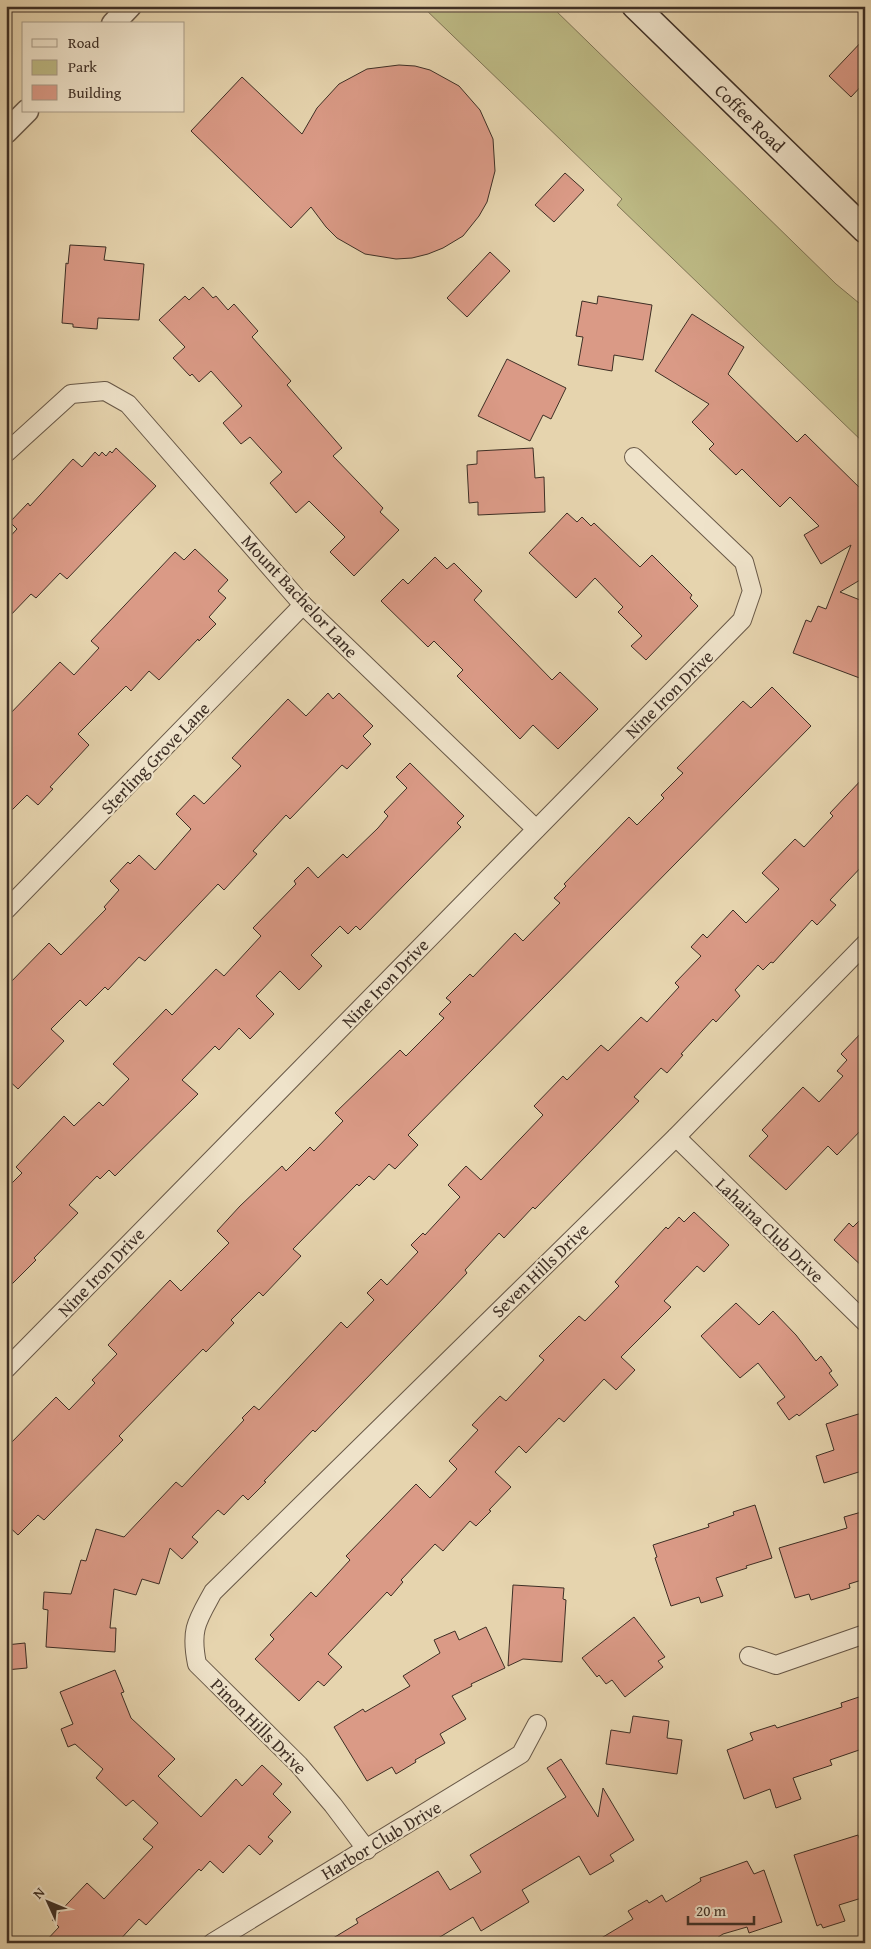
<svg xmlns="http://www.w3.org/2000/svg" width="871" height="1949" viewBox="0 0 871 1949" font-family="'Gentium Book Plus',serif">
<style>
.green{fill:#bdba85;stroke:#7e7455}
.building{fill:#da9a86;stroke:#3e2f25}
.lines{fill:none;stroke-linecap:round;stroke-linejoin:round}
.minor-casing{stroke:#685847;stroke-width:20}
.tertiary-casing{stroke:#685847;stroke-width:25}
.secondary-casing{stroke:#3e2f25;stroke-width:28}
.minor{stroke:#efe3ca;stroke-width:18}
.tertiary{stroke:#efe3ca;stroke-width:22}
.secondary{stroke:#efe3ca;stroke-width:25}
.labels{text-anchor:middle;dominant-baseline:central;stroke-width:4.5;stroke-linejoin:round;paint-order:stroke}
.street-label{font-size:18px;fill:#3e2f25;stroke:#efe3ca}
</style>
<rect width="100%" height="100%" fill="#e6d4ae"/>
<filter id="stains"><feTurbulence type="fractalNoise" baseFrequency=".004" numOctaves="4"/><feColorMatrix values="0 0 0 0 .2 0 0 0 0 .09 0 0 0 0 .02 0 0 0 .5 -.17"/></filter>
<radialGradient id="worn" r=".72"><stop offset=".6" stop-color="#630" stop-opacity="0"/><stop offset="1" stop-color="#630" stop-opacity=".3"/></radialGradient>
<path class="green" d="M422,6h129l285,278 29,24v136l-248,-239 5,-6z"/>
<g class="building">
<path d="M865,38v44l-14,15 -22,-21z"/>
<path d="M399,65l16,1 15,4 29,16 21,24 13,29 2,32 -8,31 -8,14 -16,20 -20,12 -15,6 -16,4 -16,1 -31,-5 -28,-16 -11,-11 -15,-20 -20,21 -100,-97 51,-54 60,57 15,-26 22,-24 28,-15z"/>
<path d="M565,173l19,17 -30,32 -19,-17z"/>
<path d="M70,245l36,2 -2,13 40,4 -5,56 -41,-2 -1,11 -24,-2v-3l-11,-1 4,-60 2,1z"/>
<path d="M490,252l20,19 -43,46 -20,-19z"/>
<path d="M203,287l10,11 3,-2 12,14 6,-6 24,27 -6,6 39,44 -4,4 55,63 -9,8 50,52 -3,4 19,18 -45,46 -24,-24 15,-15 -36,-36 -13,12 -26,-30 12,-11 -32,-35 -9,7 -18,-21 19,-17 -31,-35 -12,11 -7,-8 -2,2 -17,-18 12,-11 -26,-27 26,-24 4,4z"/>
<path d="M598,296l54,9 -9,55 -29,-5 -2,16 -34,-6 5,-28 -7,-1 6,-35 15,3z"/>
<path d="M692,314l52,33 -16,27 69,68 8,-8 60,59v84l-25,15 25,10v78l-72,-27 13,-33 5,2 7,-16 8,3 25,-64 -30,19 -17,-29 15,-9 -29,-29 -10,10 -38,-38 -6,6 -27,-26 5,-5 -22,-22 17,-18 -54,-33z"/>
<path d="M507,359l59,29 -15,31 -8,-4 -13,26 -52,-25z"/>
<path d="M116,448l40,38 -89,93 -7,-6 -24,25 -5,-4 -25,26v-79l11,-12 -7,-7 18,-19 2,3 43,-47 9,8 13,-15 4,4 3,-4 4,4 4,-5 2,2z"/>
<path d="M533,448l2,30 9,-1 1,35 -67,3v-13l-9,1 -2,-38 10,-1v-13z"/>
<path d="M567,513l10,9 5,-5 9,9 3,-3 46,44 12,-12 40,40 -2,3 8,8 -52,54 -15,-14 11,-10 -24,-24 5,-5 -28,-29 -19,20 -47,-45z"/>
<path d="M195,549l33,31 -10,11 8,7 -17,19 7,7 -17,17 -1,-2 -39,41 -10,-9 -18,20 -5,-5 -48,48 11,11 -39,42 3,2 -15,16 -11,-10 -21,21v-98l54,-56 14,13 25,-27 -8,-7 84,-89 9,8z"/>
<path d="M435,557l12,12 7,-6 28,28 -8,9 78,80 8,-8 38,37 -40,40 -25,-24 -13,14 -63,-63 6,-6 -29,-29 -6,6 -47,-46 22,-22 5,5z"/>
<path d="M772,687l39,39 -403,409 10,10 -23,24 -6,-5 -15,16 -5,-4 -10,10 -2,-2 -64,65 8,7 -38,40 -4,-4 -28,28 3,3 -28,29 -3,-3 -84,87 4,4 -79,80 -6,-5 -20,20 -12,-11v-76l50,-51 13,13 26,-27 -3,-3 25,-26 -9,-9 39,-41 23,-24 11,11 48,-48 -12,-12 23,-25 42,-40 4,5 24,-24 4,4 29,-30 -8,-8 65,-63 6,6 38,-38 -5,-4 12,-12 -5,-4 24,-24 3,3 42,-44 8,8 37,-38 -6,-5 12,-12 -2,-2 65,-67 8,8 27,-27 -3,-3 22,-22 -6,-5 66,-67 8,7z"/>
<path d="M328,693l5,6 6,-6 34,33 -10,10 8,8 -24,25 -5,-4 -52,54 -4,-4 -33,36 4,3 -33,36 -6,-6 -73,77 -6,-4 -31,33 -3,-3 -19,19 -6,-6 -29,29 13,12 -46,48 -12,-11v-91l43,-44 12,12 45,-46 -2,-2 15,-17 -9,-9 18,-19 2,2 9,-9 16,15 36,-41 -15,-15 18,-19 10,9 37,-38 -9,-8 56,-59 18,17z"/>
<path d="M410,763l54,53 -7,7 4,4 -101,103 -4,-4 -8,8 -8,-8 -29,29 11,11 -23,24 -19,-19 -24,25 18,18 -24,25 -11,-11 -20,22 -4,-4 -33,34 16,14 -83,82 -6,-6 -9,9 -3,-3 -28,29 9,8 -44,45 2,2 -30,30v-101l16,-16 -6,-6 48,-51 10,10 25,-24 4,4 26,-27 -16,-15 53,-55 6,6 44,-46 8,7 37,-40 -8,-8 43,-44 -2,-3 14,-14 10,11 25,-24 4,4 31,-30 10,-12 -4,-4 23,-24 -11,-11z"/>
<path d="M865,776v87l-35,37 6,5 -19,20 -5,-5 -39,43 -2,-1 -8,8 -5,-5 -23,25 5,6 -24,26 -3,-3 -32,35 2,1 -16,18 -6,-5 -27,29 5,4 -104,108 -2,-2 -29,31 -5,-5 -34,37 2,3 -32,34 -120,125 -2,-2 -49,51 2,1 -18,18 -5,-5 -19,20 -6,-5 -26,27 6,5 -16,17 -12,-11 -11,36 -17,-5 -6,16 -22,-6 -4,39h6l-1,24 -69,-5 2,-37 -5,-1 1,-17 27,2 10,-34 5,1 10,-32 28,8 52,-55 6,5 62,-67 -2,-2 12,-12 5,4 82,-88 6,6 27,-28 -7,-7 14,-14 6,6 31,-33 -7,-7 12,-12 2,2 35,-38 -12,-12 18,-19 15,14 62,-65 -9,-9 29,-30 4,4 34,-35 7,6 33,-34 6,5 32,-35 -4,-4 26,-27 -10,-9 12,-13 4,4 26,-28 13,13 33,-34 -17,-16 33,-34 9,8 29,-31 -3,-3z"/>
<path d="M865,1029v97l-28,29 -9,-9 -42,44 -37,-34 19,-20 -6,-6 41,-43 16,15 24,-26 -6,-5 10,-11 -6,-6z"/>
<path d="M694,1212l35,33 -25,27 -7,-6 -33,35 7,6 -50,50 14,13 -19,20 -12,-11 -40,43 -5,-4 -33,35 -7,-7 -24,26 16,15 -22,23 2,1 -15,15 -6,-5 -27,30 -8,-7 -34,36 2,2 -12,14 -4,-4 -59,62 14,13 -18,19 -6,-5 -19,20 -44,-42 19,-20 -4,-4 41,-43 5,5 34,-37 -4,-4 70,-72 14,14 27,-29 -8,-8 29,-31 -6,-5 28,-29 6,5 38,-41 -5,-4 40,-40 6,5 34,-35 -4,-4 51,-55 2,2 11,-12 5,5z"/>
<path d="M865,1215v54l-31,-29 15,-17 4,4z"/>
<path d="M736,1303l23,22 14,-14 23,24 20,26 5,-5 11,15 -3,2 9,12 -39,31 -2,-2 -8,6 -12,-17 8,-6 -27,-34 -18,15 -39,-42z"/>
<path d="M865,1412v58l-41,13 -8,-27 18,-6 -8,-26z"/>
<path d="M755,1505l17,53 -26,8 1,2 -31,10 7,18 -22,7 -2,-6 -28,9 -16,-48 2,-1 -4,-12 56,-18 -1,-3 26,-9 -1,-3z"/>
<path d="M865,1511v68l-16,5 1,4 -39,12 -2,-6 -14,4 -16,-50 68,-20 -3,-11z"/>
<path d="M513,1585l51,3 -1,11 3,1 -4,62 -39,-3 -15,7z"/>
<path d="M634,1617l31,40 -7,4 5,6 -38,30 -13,-17 -6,4 -7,-9 -2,2 -15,-19z"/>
<path d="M486,1627l19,41 -34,16 1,2 -20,10 14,23 -26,15 5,9 -30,17 1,2 -20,12 -4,-7 -25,14 -33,-54 29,-18 2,3 45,-26 -7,-10 37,-23 -6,-13 21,-9 4,9z"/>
<path d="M25,1643l2,25 -21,2v-25z"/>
<path d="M115,1670l9,22 -3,1 10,25 44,41 -17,17 43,41 35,-38 6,7 20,-21 20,19 -9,10 18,18 -23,25 5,4 -13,14 -11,-10 -26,28 -13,-12 -9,10 -2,-2 -53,56 -7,-6 -22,24h-73l15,-16 -7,-7 35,-37 17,16 49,-52 -10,-8 15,-16 -25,-23 -7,6 -30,-28 7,-9 -28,-25 -7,3 -7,-18 12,-5 -13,-32z"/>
<path d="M865,1695v53l-35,12 2,5 -39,13 8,21 -25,9 -6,-19 -26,10 -17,-49 26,-10 -3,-7 25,-8 2,3 65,-21 -1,-4z"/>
<path d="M633,1716l36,5 -2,17 15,2 -5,34 -71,-10 5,-34 19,3z"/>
<path d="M561,1759l37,58 5,-29 31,52 -24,15 4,6 -24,14 -11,-19 -57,34 7,12 -48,29 -8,-14 -43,26h-105l33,-20 -2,-4 82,-48 12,19 31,-18 -11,-17 96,-58 -19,-29z"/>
<path d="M858,1835l7,19v43l-26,8 6,16 -22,7 -2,-4 -4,2 -23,-71z"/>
<path d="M747,1861l7,13 10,-4 18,52 -33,11 -2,-6 -24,7 -14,9h-116l40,-24 -5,-8 19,-11 2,3 13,-8 4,7 35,-21 -1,-3z"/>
</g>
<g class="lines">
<defs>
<g id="minor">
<path d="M6,453l65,-59 34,-3 23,13 175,201 233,224"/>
<path d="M6,910l297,-305"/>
<path d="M676,1137l189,185"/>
<path d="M6,1369l736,-749 10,-29 -8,-29 -110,-105"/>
<path d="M749,1656l27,9 89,-31"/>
<path d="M367,1850l-34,-45 -34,-40 -102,-101c-7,-35 0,-43 16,-72l463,-455 189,-193"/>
<path d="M212,1943l309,-189 16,-30"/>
</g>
<g id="tertiary">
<path d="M113,24l17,-18"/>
<path d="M6,132l21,-21"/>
</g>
<path id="secondary" d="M635,6l230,224"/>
</defs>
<use href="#minor" class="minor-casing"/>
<use href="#tertiary" class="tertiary-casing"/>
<use href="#secondary" class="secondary-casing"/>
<use href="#minor" class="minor"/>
<use href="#tertiary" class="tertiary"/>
<use href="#secondary" class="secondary"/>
</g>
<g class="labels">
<g class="street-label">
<text transform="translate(750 118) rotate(44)">Coffee Road</text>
<text transform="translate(300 596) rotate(47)">Mount Bachelor Lane</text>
<text transform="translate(669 694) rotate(-45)">Nine Iron Drive</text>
<text transform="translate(155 758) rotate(-46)">Sterling Grove Lane</text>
<text transform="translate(385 983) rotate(-46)">Nine Iron Drive</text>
<text transform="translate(770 1230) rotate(44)">Lahaina Club Drive</text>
<text transform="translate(540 1270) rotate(-44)">Seven Hills Drive</text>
<text transform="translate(101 1272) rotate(-46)">Nine Iron Drive</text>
<text transform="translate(259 1726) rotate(45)">Pinon Hills Drive</text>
<text transform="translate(381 1840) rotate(-31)">Harbor Club Drive</text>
</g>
</g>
<rect width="871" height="1949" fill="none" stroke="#e6d4ae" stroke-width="25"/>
<rect x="8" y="8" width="856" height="1934" fill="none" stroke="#3e2f25" stroke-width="2.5"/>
<rect x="12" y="12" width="846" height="1924" fill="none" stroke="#3e2f25"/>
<rect x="22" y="22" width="162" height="90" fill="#efe3ca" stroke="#a89b88"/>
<rect x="32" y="39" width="25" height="8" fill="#efe3ca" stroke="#a89b88"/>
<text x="68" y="48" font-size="15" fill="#3e2f25">Road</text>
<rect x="32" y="60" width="25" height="15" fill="#bdba85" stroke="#a89b88"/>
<text x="68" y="72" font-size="15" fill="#3e2f25">Park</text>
<rect x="32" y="85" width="25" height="15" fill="#da9a86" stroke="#a89b88"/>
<text x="68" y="98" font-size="15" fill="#3e2f25">Building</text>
<g transform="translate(48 1902) rotate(314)" stroke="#efe3ca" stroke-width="4" paint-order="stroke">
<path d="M0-4L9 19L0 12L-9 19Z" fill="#3e2f25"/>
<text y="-8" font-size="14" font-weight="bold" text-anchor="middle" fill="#3e2f25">N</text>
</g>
<path d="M688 1916v8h66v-8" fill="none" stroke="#3e2f25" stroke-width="2.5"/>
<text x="696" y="1916" font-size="15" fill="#3e2f25" stroke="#efe3ca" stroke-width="4" paint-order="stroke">20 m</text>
<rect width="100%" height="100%" filter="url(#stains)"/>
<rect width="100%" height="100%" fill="url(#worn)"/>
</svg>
